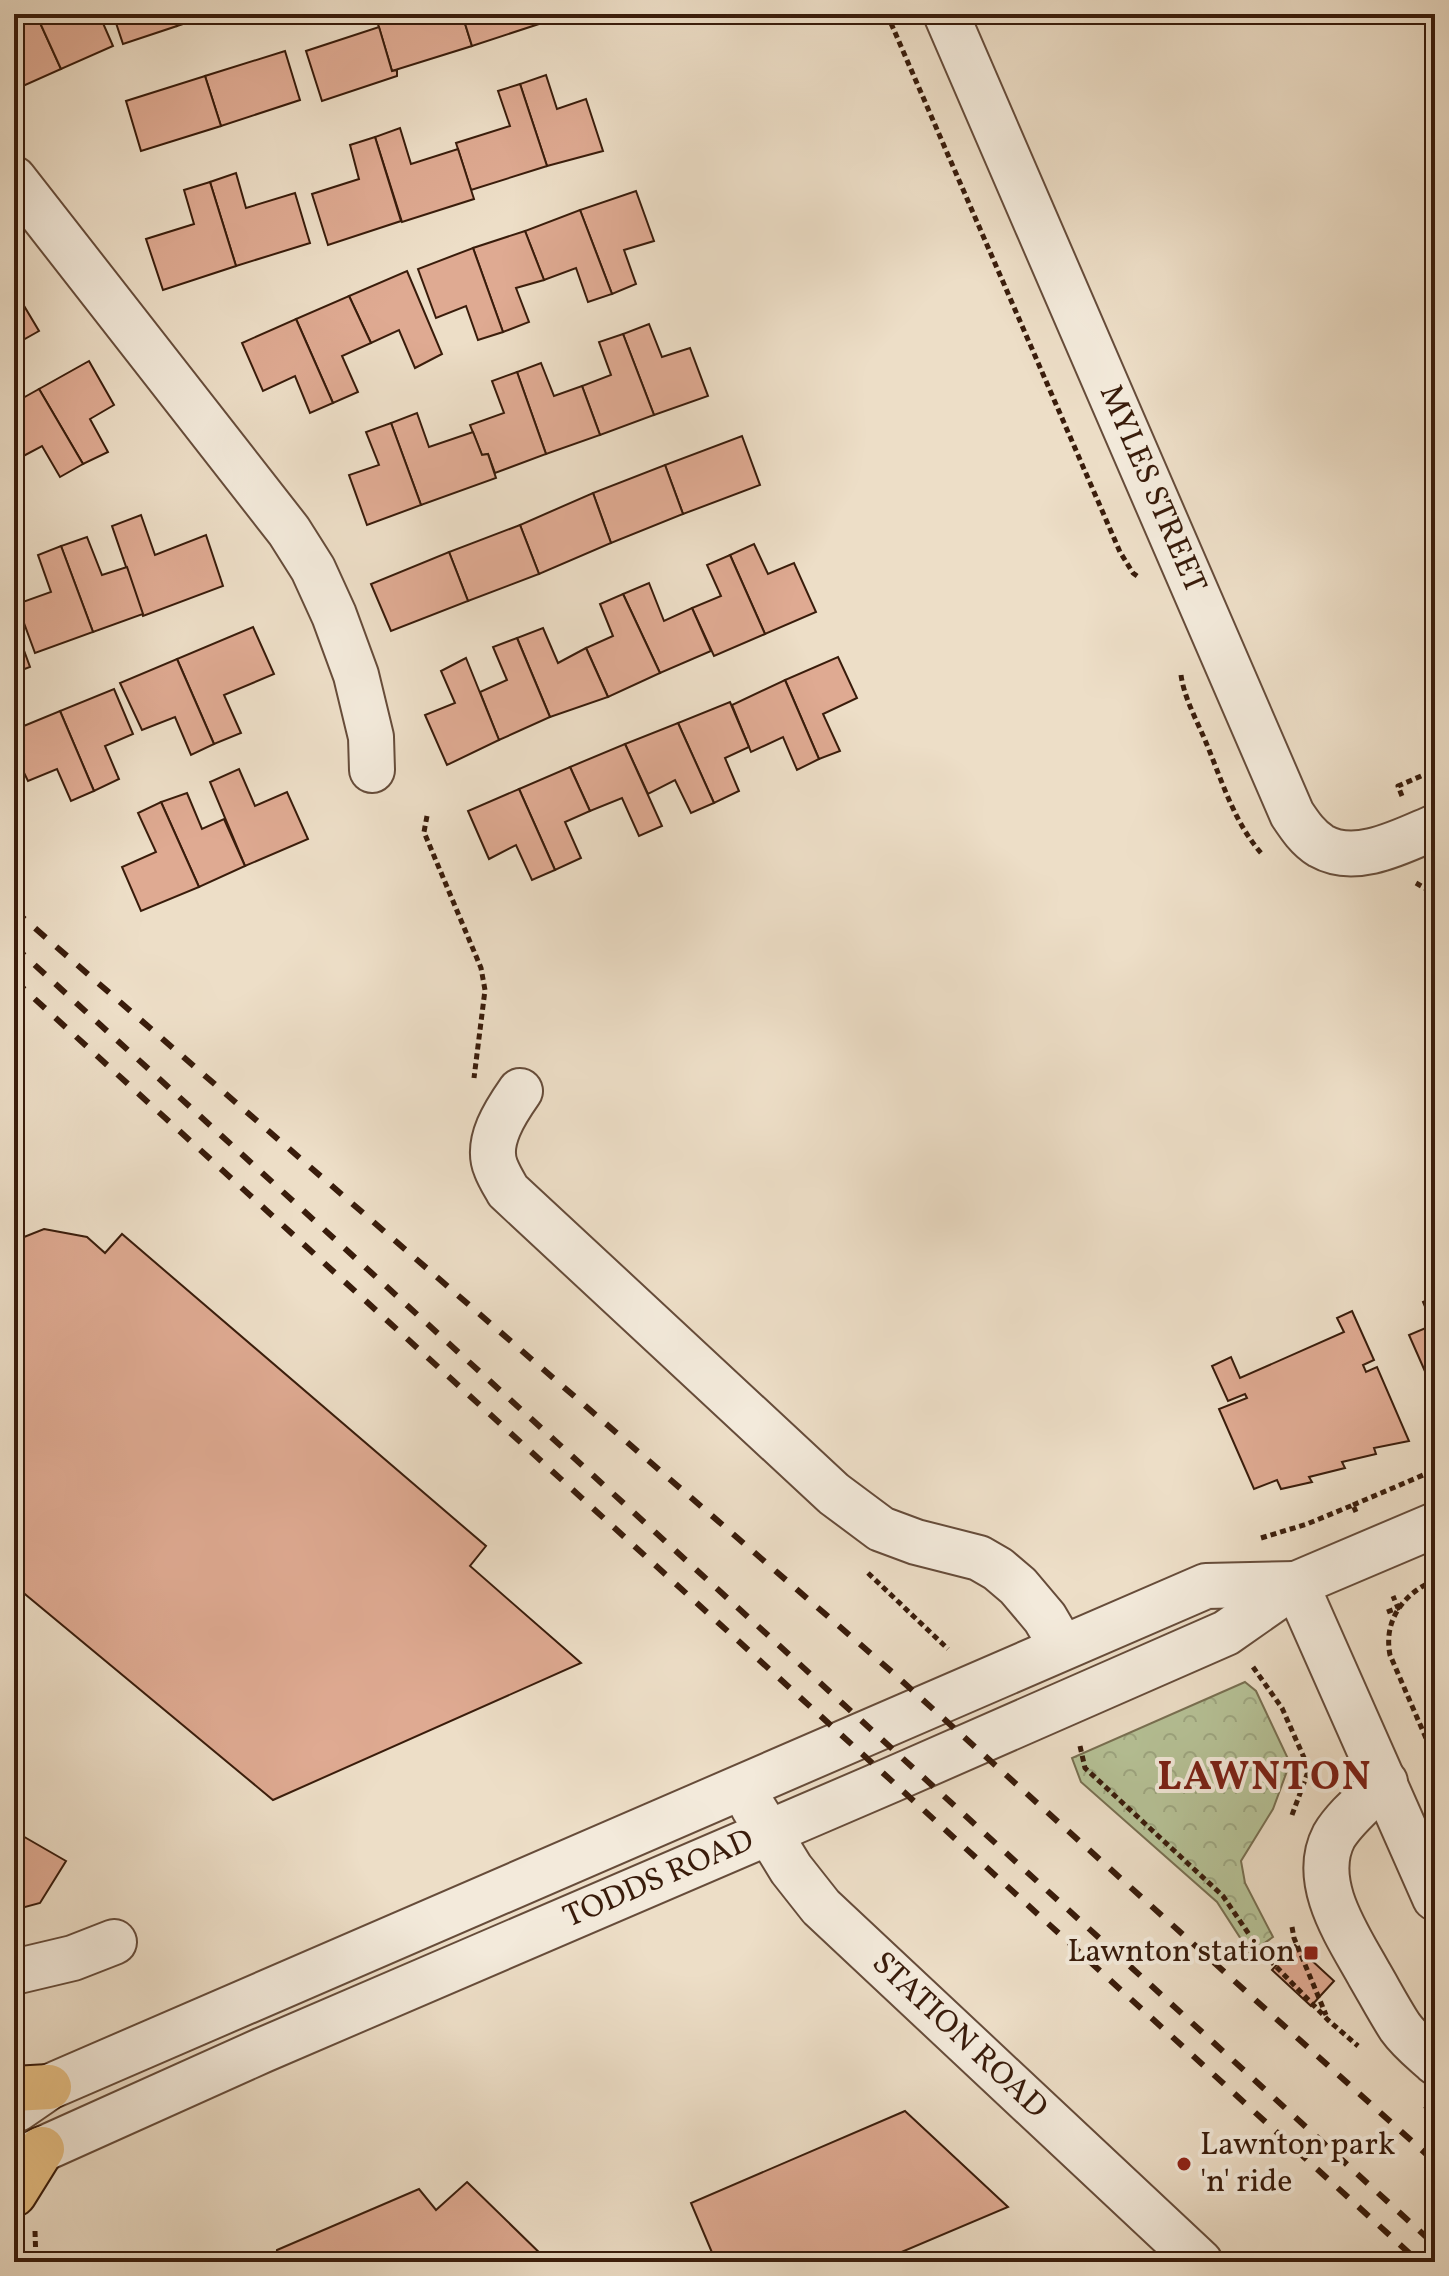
<svg xmlns="http://www.w3.org/2000/svg" width="1449" height="2276" viewBox="0 0 1449 2276" font-family="Vollkorn,serif">
<style>
.park{fill:url(#park-crowns);stroke:#786f51;stroke-width:2}
.building{fill:#dfaa92;stroke:#391c0b;stroke-width:2}
.lines{fill:none;stroke-linecap:round;stroke-linejoin:round}
.minor-casing{stroke:#664c3a;stroke-width:48}
.highway-casing{stroke:#391c0b;stroke-width:48}
.path{stroke:#391c0b;stroke-width:5;stroke-dasharray:6 4;stroke-linecap:butt}
.minor{stroke:#f3eadb;stroke-width:44}
.highway{stroke:#e6bf84;stroke-width:44}
.rail{stroke:#391c0b;stroke-width:6;stroke-dasharray:14 14;stroke-linecap:butt}
.poi-dot{fill:#8f2418;stroke:#f3eadb;stroke-width:3}
.labels{text-anchor:middle;dominant-baseline:central;stroke-width:8;stroke-linejoin:round;paint-order:stroke}
.street-label{font-size:32px;fill:#391c0b;stroke:#f3eadb}
.poi-label{font-size:32px;fill:#391c0b;stroke:#f3eadb;text-anchor:end}
.district-label{font-size:40px;font-weight:bold;letter-spacing:2px;fill:#7a1f14;stroke:#f3eadb}
</style>
<defs>
<pattern id="park-crowns" width="20" height="18" patternUnits="userSpaceOnUse" patternTransform="scale(2)"><rect width="20" height="18" fill="#b6c297"/><path d="M2 6a3 3 0 1 1 6 0M12 15a3 3 0 1 1 6 0" fill="none" stroke="#9da681"/></pattern>
</defs>
<rect width="100%" height="100%" fill="#eddec7"/>
<filter id="stains"><feTurbulence type="fractalNoise" baseFrequency=".0025" numOctaves="4"/><feColorMatrix values="0 0 0 0 .2 0 0 0 0 .09 0 0 0 0 .02 0 0 0 .5 -.17"/></filter>
<radialGradient id="worn" r=".72"><stop offset=".6" stop-color="#630" stop-opacity="0"/><stop offset="1" stop-color="#630" stop-opacity=".3"/></radialGradient>
<path class="park" d="M1245,1682l11,9 34,72 -17,46 -32,52 4,22 28,54 -23,16 -33,-51 -136,-120 -9,-24z"/>
<g class="building">
<path d="M14,14h22l25,55 -47,21v-54l4,-2 -4,-11z"/>
<path d="M36,14h26l1,2 5,-2h31l14,32 -52,23z"/>
<path d="M113,14h60l4,12 -54,18z"/>
<path d="M173,14h41l-37,12z"/>
<path d="M400,14h62l10,32 -80,25 -15,-50z"/>
<path d="M462,14h81l2,8 -73,24z"/>
<path d="M379,27l13,44 5,-1v6l-75,25 -16,-50z"/>
<path d="M285,51l15,49 -79,26 -16,-50z"/>
<path d="M546,75l11,34 29,-10 17,52 -56,15 -27,-82z"/>
<path d="M205,76l16,50 -80,25 -15,-50z"/>
<path d="M520,84l27,82 -76,24 -15,-47 54,-17 -12,-35z"/>
<path d="M400,128l11,36 47,-15 16,50 -72,23 -27,-85z"/>
<path d="M375,137l26,84 -73,24 -16,-51 47,-15 -9,-34z"/>
<path d="M236,173l10,35 49,-15 15,50 -74,23 -26,-84z"/>
<path d="M210,182l26,84 -73,24 -17,-51 48,-15 -10,-34z"/>
<path d="M636,191l18,50 -30,9 12,34 -24,10 -32,-84z"/>
<path d="M580,210l32,84 -24,8 -12,-34 -32,12 -19,-49z"/>
<path d="M525,231l19,49 -28,8 13,34 -26,10 -30,-84z"/>
<path d="M473,248l30,84 -25,8 -12,-34 -30,12 -18,-49z"/>
<path d="M407,271l35,83 -27,14 -16,-38 -28,13 -22,-47z"/>
<path d="M14,289l25,42 -25,14z"/>
<path d="M349,296l22,47 -29,13 16,36 -25,11 -37,-84z"/>
<path d="M296,319l37,84 -23,10 -15,-37 -32,15 -21,-48z"/>
<path d="M649,324l13,33 28,-9 18,48 -54,19 -31,-81z"/>
<path d="M623,334l31,81 -54,20 -18,-49 29,-11 -12,-33z"/>
<path d="M89,361l25,44 -24,14 18,33 -25,12 -44,-75z"/>
<path d="M541,363l13,33 28,-10 18,49 -54,19 -29,-82z"/>
<path d="M517,372l29,82 -51,19 -7,-19 -6,1 -12,-30 34,-12 -12,-32z"/>
<path d="M39,389l44,75 -23,13 -18,-31 -28,15v-58z"/>
<path d="M417,413l12,34 44,-15 9,23 6,-1 8,24 -75,27 -30,-82z"/>
<path d="M391,423l30,82 -54,20 -18,-50 30,-10 -13,-33z"/>
<path d="M742,436l18,49 -77,29 -18,-49z"/>
<path d="M665,465l18,49 -72,29 -18,-50z"/>
<path d="M593,493l18,50 -72,31 -19,-49z"/>
<path d="M141,515l14,40 51,-20 17,51 -80,30 -31,-90z"/>
<path d="M520,525l19,49 -71,27 -19,-49z"/>
<path d="M87,537l15,38 25,-8 16,47 -50,18 -32,-86z"/>
<path d="M754,544l14,30 26,-11 22,49 -51,22 -35,-79z"/>
<path d="M61,546l32,86 -58,21 -18,-49 34,-12 -13,-37z"/>
<path d="M449,552l19,49 -77,30 -20,-47z"/>
<path d="M730,555l35,79 -51,22 -22,-48 29,-12 -14,-31z"/>
<path d="M649,583l15,38 28,-13 19,43 -51,22 -37,-79z"/>
<path d="M623,594l37,79 -52,24 -22,-49 27,-12 -13,-32z"/>
<path d="M14,623l16,44 -16,6z"/>
<path d="M253,627l21,47 -50,21 17,38 -27,11 -37,-85z"/>
<path d="M543,628l15,35 28,-15 22,49 -58,20 -33,-79z"/>
<path d="M517,638l33,79 -51,23 -19,-48 27,-12 -14,-33z"/>
<path d="M838,657l19,41 -34,16 17,37 -21,8 -34,-79z"/>
<path d="M466,658l33,82 -52,25 -22,-50 30,-12 -14,-32z"/>
<path d="M177,659l37,85 -23,11 -16,-38 -33,13 -22,-47z"/>
<path d="M785,680l34,79 -22,11 -14,-33 -32,15 -19,-47z"/>
<path d="M114,689l19,45 -28,12 14,33 -25,12 -34,-80z"/>
<path d="M730,702l19,45 -24,11 14,33 -25,12 -36,-80z"/>
<path d="M60,711l34,80 -23,10 -14,-32 -29,12 -14,-29v-22z"/>
<path d="M678,723l36,80 -23,10 -16,-33 -27,14 -23,-50z"/>
<path d="M625,744l37,82 -23,10 -17,-38 -32,13 -20,-44z"/>
<path d="M570,767l20,44 -25,11 16,36 -26,12 -36,-81z"/>
<path d="M239,769l16,37 32,-14 21,47 -63,27 -35,-84z"/>
<path d="M519,789l36,81 -23,10 -16,-35 -27,14 -21,-48z"/>
<path d="M187,793l15,36 22,-10 21,47 -46,21 -38,-85z"/>
<path d="M161,802l38,85 -58,24 -19,-44 34,-15 -18,-39z"/>
<path d="M44,1229l43,8 18,16 17,-19 364,312 -16,20 111,97 -308,137 -259,-215v-344z"/>
<path d="M1435,1296v98l-26,-59 24,-10 -10,-23z"/>
<path d="M1352,1311l22,49 -11,5 3,7 11,-5 32,74 -35,7 2,6 -34,8 3,6 -36,9 3,5 -31,7 -4,-9 -23,9 -35,-80 28,-11 -2,-4 -17,7 -16,-35 19,-9 9,21 104,-46 -7,-14z"/>
<path d="M14,1831l52,30 -26,42 -26,7z"/>
<path d="M1295,1945l39,36 -23,25 -39,-36z"/>
<path d="M905,2111l103,96 -130,55h-162l-25,-59z"/>
<path d="M467,2182l82,80h-273l1,-12 142,-61 17,21z"/>
</g>
<g class="lines">
<defs>
<g id="minor">
<path id="s1" d="M946,14l346,800c8,12 16,24 29,32 35,20 81,-5 114,-19"/>
<path d="M14,179l275,352 24,38 21,46 22,60 15,62 1,33"/>
<path d="M520,1091c-14,20 -35,51 -24,77 3,8 8,16 12,23l326,303 47,35 35,13 63,16 19,11 20,17 27,32 17,29"/>
<path d="M1296,1584l139,314"/>
<path d="M1385,1782c-17,17 -39,34 -51,54 -24,46 14,100 35,138 10,17 20,36 31,53 10,14 23,24 35,35"/>
<path id="s2" d="M753,1807l38,62 30,38 379,355"/>
<path d="M14,1972l59,-14 41,-16"/>
<path d="M17,2109l32,-22 1157,-501 90,-2"/>
<path id="s3" d="M14,2162l249,-112 628,-270 335,-147 70,-49 139,-59"/>
</g>
<g id="highway">
<path d="M14,2089l35,-2"/>
<path d="M14,2194l28,-45"/>
</g>
</defs>
<use href="#minor" class="minor-casing"/>
<use href="#highway" class="highway-casing"/>
<g class="path">
<path d="M887,14l233,538 13,21 7,5"/>
<path d="M1181,675c3,22 15,44 24,65 16,38 29,83 57,114"/>
<path d="M1402,796l-4,-10 37,-16"/>
<path d="M427,816l-3,16 57,136 4,22 -11,88"/>
<path d="M1430,877l-2,13 7,4"/>
<path d="M1416,883l12,7"/>
<path d="M1353,1505l82,-35"/>
<path d="M1261,1538l46,-14 46,-19 3,7"/>
<path d="M868,1573l80,76"/>
<path d="M1435,1580c-31,13 -52,40 -45,75l45,104"/>
<path d="M1387,1612l11,-4 -5,-12"/>
<path d="M1253,1667l29,41 27,61 -17,46"/>
<path d="M1080,1746l5,22 138,128 36,53 69,71 30,26"/>
<path d="M1292,1927l2,11 32,77"/>
<path d="M1425,2106l10,9"/>
<path d="M35,2231l1,31"/>
</g>
<use href="#minor" class="minor"/>
<use href="#highway" class="highway"/>
<g class="rail">
<path d="M14,910l878,762 543,490"/>
<path d="M14,946l1421,1299"/>
<path d="M14,980l1405,1282"/>
</g>
</g>
<g class="poi-dot">
<rect x="1303" y="1945" width="16" height="16" rx="4"/>
<circle cx="1184" cy="2164" r="8"/>
</g>
<g class="labels">
<g class="street-label">
<text stroke="none"><textPath href="#s1" startOffset="518">MYLES STREET</textPath></text>
<text stroke="none"><textPath href="#s3" startOffset="704">TODDS ROAD</textPath></text>
<text stroke="none"><textPath href="#s2" startOffset="310">STATION ROAD</textPath></text>
</g>
<g class="poi-label">
<text x="1295" y="1953">Lawnton station</text>
<text x="1200" y="2146" text-anchor="start">Lawnton park<tspan x="1200" dy="37">'n' ride</tspan></text>
</g>
<g class="district-label">
<text x="1265" y="1779">LAWNTON</text>
</g>
</g>
<rect width="1449" height="2276" fill="none" stroke="#eddec7" stroke-width="48"/>
<rect x="16" y="16" width="1417" height="2244" fill="none" stroke="#391c0b" stroke-width="4"/>
<rect x="24" y="24" width="1401" height="2228" fill="none" stroke="#391c0b" stroke-width="2"/>
<rect width="100%" height="100%" filter="url(#stains)"/>
<rect width="100%" height="100%" fill="url(#worn)"/>
</svg>
